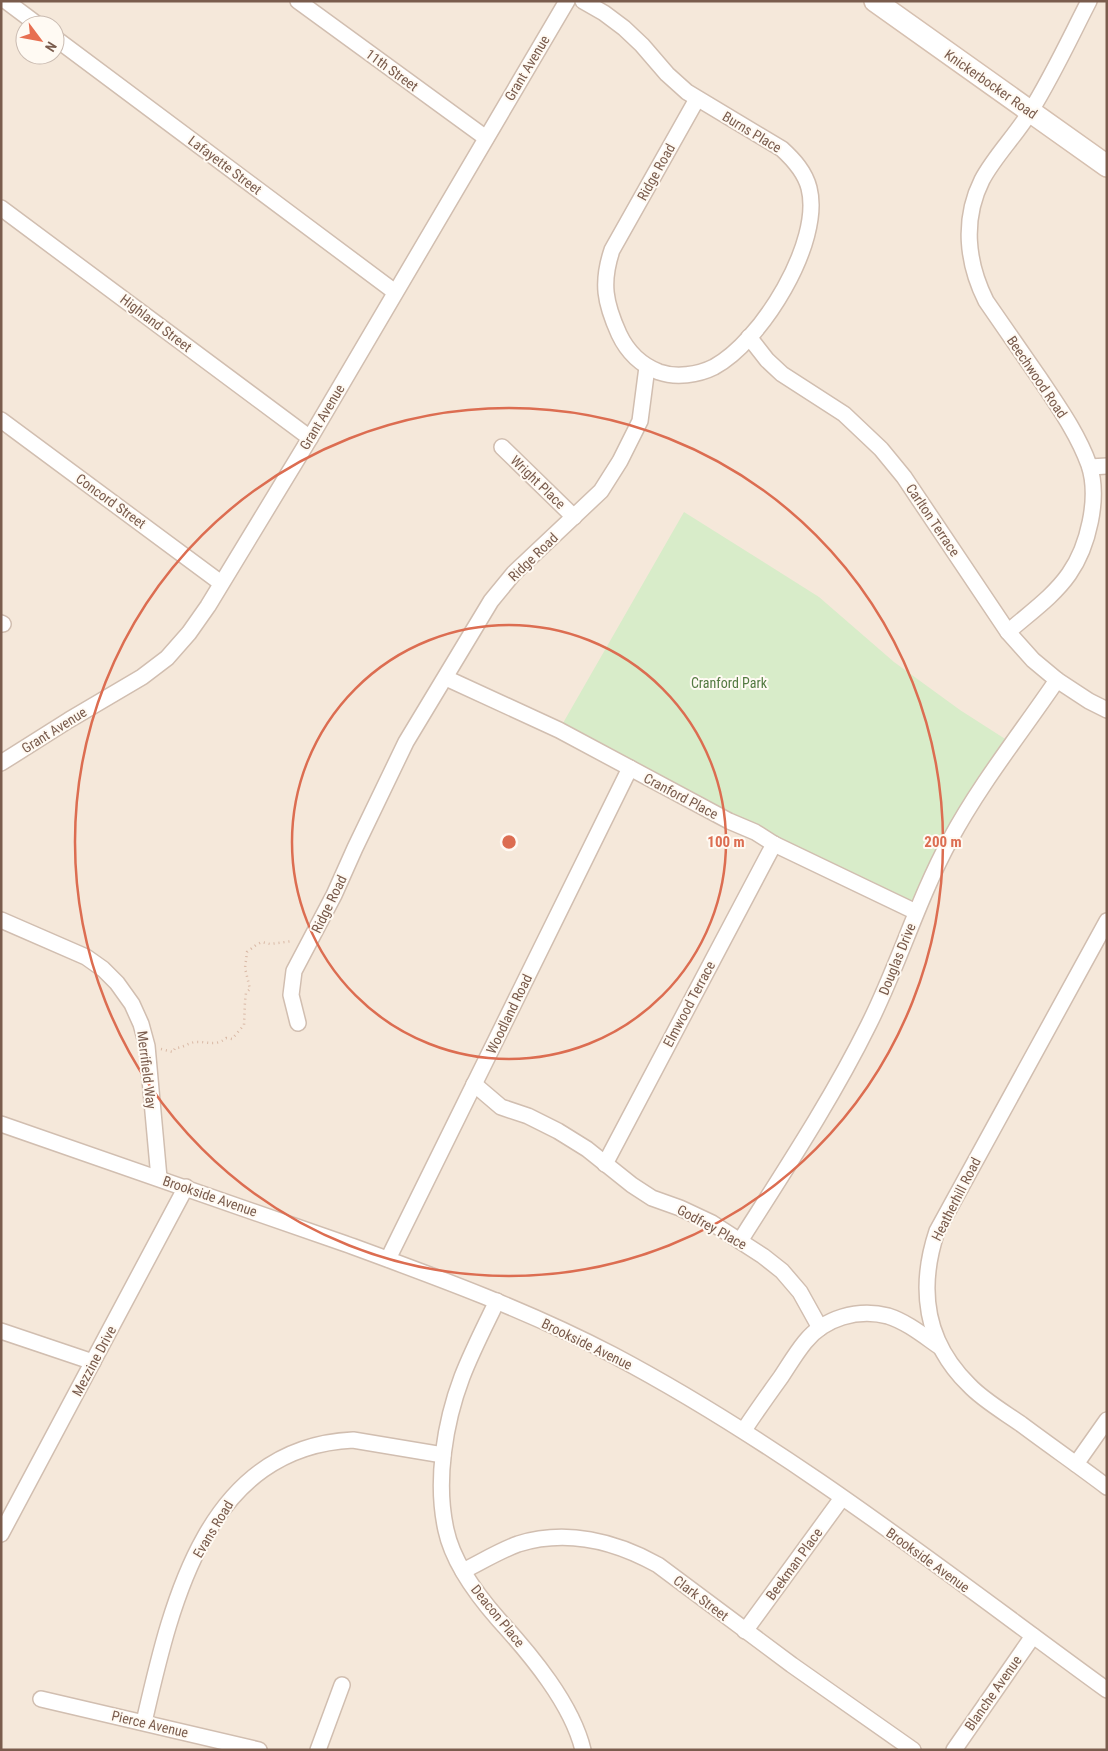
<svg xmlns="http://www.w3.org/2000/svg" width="1108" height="1751" viewBox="0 0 1108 1751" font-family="'Roboto Condensed',sans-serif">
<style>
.residential{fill:#f5e8da;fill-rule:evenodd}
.green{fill:#d8ecc9}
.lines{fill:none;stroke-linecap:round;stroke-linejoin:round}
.minor-casing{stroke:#d1beb0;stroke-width:18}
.secondary-casing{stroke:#d6c0b0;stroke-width:24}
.path{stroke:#d9b8a5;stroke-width:2.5;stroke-dasharray:1 4;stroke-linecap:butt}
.minor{stroke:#fff;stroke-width:15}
.secondary{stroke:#fff;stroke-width:21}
.ring{fill:none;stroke:#dc6d51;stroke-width:2.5}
.labels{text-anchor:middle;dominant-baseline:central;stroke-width:4;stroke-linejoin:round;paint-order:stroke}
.street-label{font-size:14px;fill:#7a5c4d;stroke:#fffaf3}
.park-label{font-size:14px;fill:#537a41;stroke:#fffaf3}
.centre{fill:#dc6d51;stroke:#fffaf3;stroke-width:2.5}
.ring-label{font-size:15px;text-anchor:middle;font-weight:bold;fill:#dc6d51;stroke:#fffaf3;stroke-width:4;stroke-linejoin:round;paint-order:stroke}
</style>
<rect width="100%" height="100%" fill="#fdf6ec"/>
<path class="residential" d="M1,1h1106v1749h-1106zM25,25h30v30h-30z"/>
<path class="green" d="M684,512l135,85 75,65 66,48 53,34 -97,168 -357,-182z"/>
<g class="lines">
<defs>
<g id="minor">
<path d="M6,1l32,24"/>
<path d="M298,1l188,137"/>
<path d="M583,1l21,12 20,15 18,17 25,29 20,18 95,57c12,11 23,23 27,39 14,54 -48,154 -95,179 -16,8 -38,11 -55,5 -18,-7 -32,-21 -40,-38 -14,-31 -18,-51 -7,-84l85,-151"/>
<path d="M55,38l340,254"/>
<path d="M1,208l309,230"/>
<path d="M749,337l18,23 15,14 62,40 37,35 23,28 104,155 25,28 24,20 32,21 18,9"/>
<path d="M1,420l220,163"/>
<path d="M502,447l72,70"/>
<path d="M1090,467l17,-1"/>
<path d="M1,623l2,1"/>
<path d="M1008,632c20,-18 45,-35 61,-58 19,-27 31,-76 20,-109 -11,-31 -31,-59 -49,-86 -18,-26 -36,-52 -54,-78 -19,-38 -24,-81 -4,-121 12,-23 34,-45 48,-68 22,-35 40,-74 59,-111"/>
<path d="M446,678l113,52 170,91 26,11 19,12 142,68"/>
<path d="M1,763l68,-43 73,-43 25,-19 22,-25 19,-27 102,-168 257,-437"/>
<path d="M1,920l85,37 17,12 14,14 15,21 9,20 6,22 12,132"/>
<path d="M1107,921l-170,310c-19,57 -12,111 32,154 14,15 35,27 52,39 28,21 57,41 86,63"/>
<path d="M298,1023l-7,-28 3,-24 40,-76 21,-47 51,-106 85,-141 23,-28 87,-82 19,-30 20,-40 7,-54"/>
<path d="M474,1084l27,23 27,9 30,15 29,18 45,36 20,13 28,10 32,15 51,33 19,15 18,21 20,36"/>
<path d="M1,1124c115,39 230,79 345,120 90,33 181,66 267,111 176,93 333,218 494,335"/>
<path d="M605,1164l169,-320"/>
<path d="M740,1241c45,-71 92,-142 129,-217 30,-60 49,-125 81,-184 30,-56 71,-107 107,-160"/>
<path d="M388,1259l242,-491"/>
<path d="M497,1301c-12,25 -25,50 -35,76 -17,45 -27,104 -16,153 7,33 31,65 53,90 32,35 73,84 84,130"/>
<path d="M1,1331l92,31"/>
<path d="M744,1430c12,-18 24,-35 37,-53 8,-12 15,-24 24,-35 19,-24 53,-34 83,-26 19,6 36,20 52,31"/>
<path d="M1076,1464l31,-44"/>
<path d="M1,1534l185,-347"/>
<path d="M463,1571c18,-9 36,-20 55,-27 48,-15 97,-3 140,21l134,100 121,85"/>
<path d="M745,1631l97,-133"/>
<path d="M41,1699l218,51"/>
<path d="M144,1722c27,-117 61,-275 209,-282l90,15"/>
<path d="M318,1750l24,-65"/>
<path d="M954,1750l79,-114"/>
</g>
<path id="secondary" d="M875,1l232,165"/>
</defs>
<use href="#minor" class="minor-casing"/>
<use href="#secondary" class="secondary-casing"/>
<path class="path" d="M161,1049l12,3 2,-4c8,0 13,-5 20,-6 11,-1 21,5 31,-4l6,1 12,-14 1,-24 1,-8 4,-4 -5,-21 2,-16 9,-7 6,-3 8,2 23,-3"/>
<use href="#minor" class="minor"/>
<use href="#secondary" class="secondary"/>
</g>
<g class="ring">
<circle cx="509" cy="842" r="217"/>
<circle cx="509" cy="842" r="434"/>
</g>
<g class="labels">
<g class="street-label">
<text transform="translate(527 68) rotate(-59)">Grant Avenue</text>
<text transform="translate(392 70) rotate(36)">11th Street</text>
<text transform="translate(991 84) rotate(35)">Knickerbocker Road</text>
<text transform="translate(752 132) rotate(31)">Burns Place</text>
<text transform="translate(225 165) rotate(37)">Lafayette Street</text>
<text transform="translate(656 172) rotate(-61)">Ridge Road</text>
<text transform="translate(156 323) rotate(37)">Highland Street</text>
<text transform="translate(1037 377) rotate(56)">Beechwood Road</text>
<text transform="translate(322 417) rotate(-59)">Grant Avenue</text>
<text transform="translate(538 482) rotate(44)">Wright Place</text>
<text transform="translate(111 501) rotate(36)">Concord Street</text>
<text transform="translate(933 520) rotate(56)">Carlton Terrace</text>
<text transform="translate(533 557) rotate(-44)">Ridge Road</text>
<text transform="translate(54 730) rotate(-32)">Grant Avenue</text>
<text transform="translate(681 796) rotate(28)">Cranford Place</text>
<text transform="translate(329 904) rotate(-64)">Ridge Road</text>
<text transform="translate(897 959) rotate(-68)">Douglas Drive</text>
<text transform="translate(689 1004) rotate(-62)">Elmwood Terrace</text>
<text transform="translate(509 1014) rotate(-64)">Woodland Road</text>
<text transform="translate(147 1070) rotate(83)">Merrifield Way</text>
<text transform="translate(210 1196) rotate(19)">Brookside Avenue</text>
<text transform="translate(956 1199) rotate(-63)">Heatherhill Road</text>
<text transform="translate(712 1227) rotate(29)">Godfrey Place</text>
<text transform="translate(587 1344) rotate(26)">Brookside Avenue</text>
<text transform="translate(94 1361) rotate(-62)">Mezzine Drive</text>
<text transform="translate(213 1529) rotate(-59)">Evans Road</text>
<text transform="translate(928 1560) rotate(36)">Brookside Avenue</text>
<text transform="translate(794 1564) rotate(-54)">Beekman Place</text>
<text transform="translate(701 1598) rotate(37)">Clark Street</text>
<text transform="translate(498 1616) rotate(51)">Deacon Place</text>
<text transform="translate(993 1693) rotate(-55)">Blanche Avenue</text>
<text transform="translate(150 1724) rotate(13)">Pierce Avenue</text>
</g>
<g class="park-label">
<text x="729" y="683">Cranford Park</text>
</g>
</g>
<circle cx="509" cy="842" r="8" class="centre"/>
<g class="ring-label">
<text x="726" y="847">100 m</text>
<text x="943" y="847">200 m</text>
</g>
<rect width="1108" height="1751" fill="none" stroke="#7a5c4d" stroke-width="5"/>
<g transform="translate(40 40) rotate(122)"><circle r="24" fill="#fffaf3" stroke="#cabbb1"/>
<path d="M0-4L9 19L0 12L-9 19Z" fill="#e76f51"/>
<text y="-8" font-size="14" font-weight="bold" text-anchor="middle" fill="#7a5c4d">N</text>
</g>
</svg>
